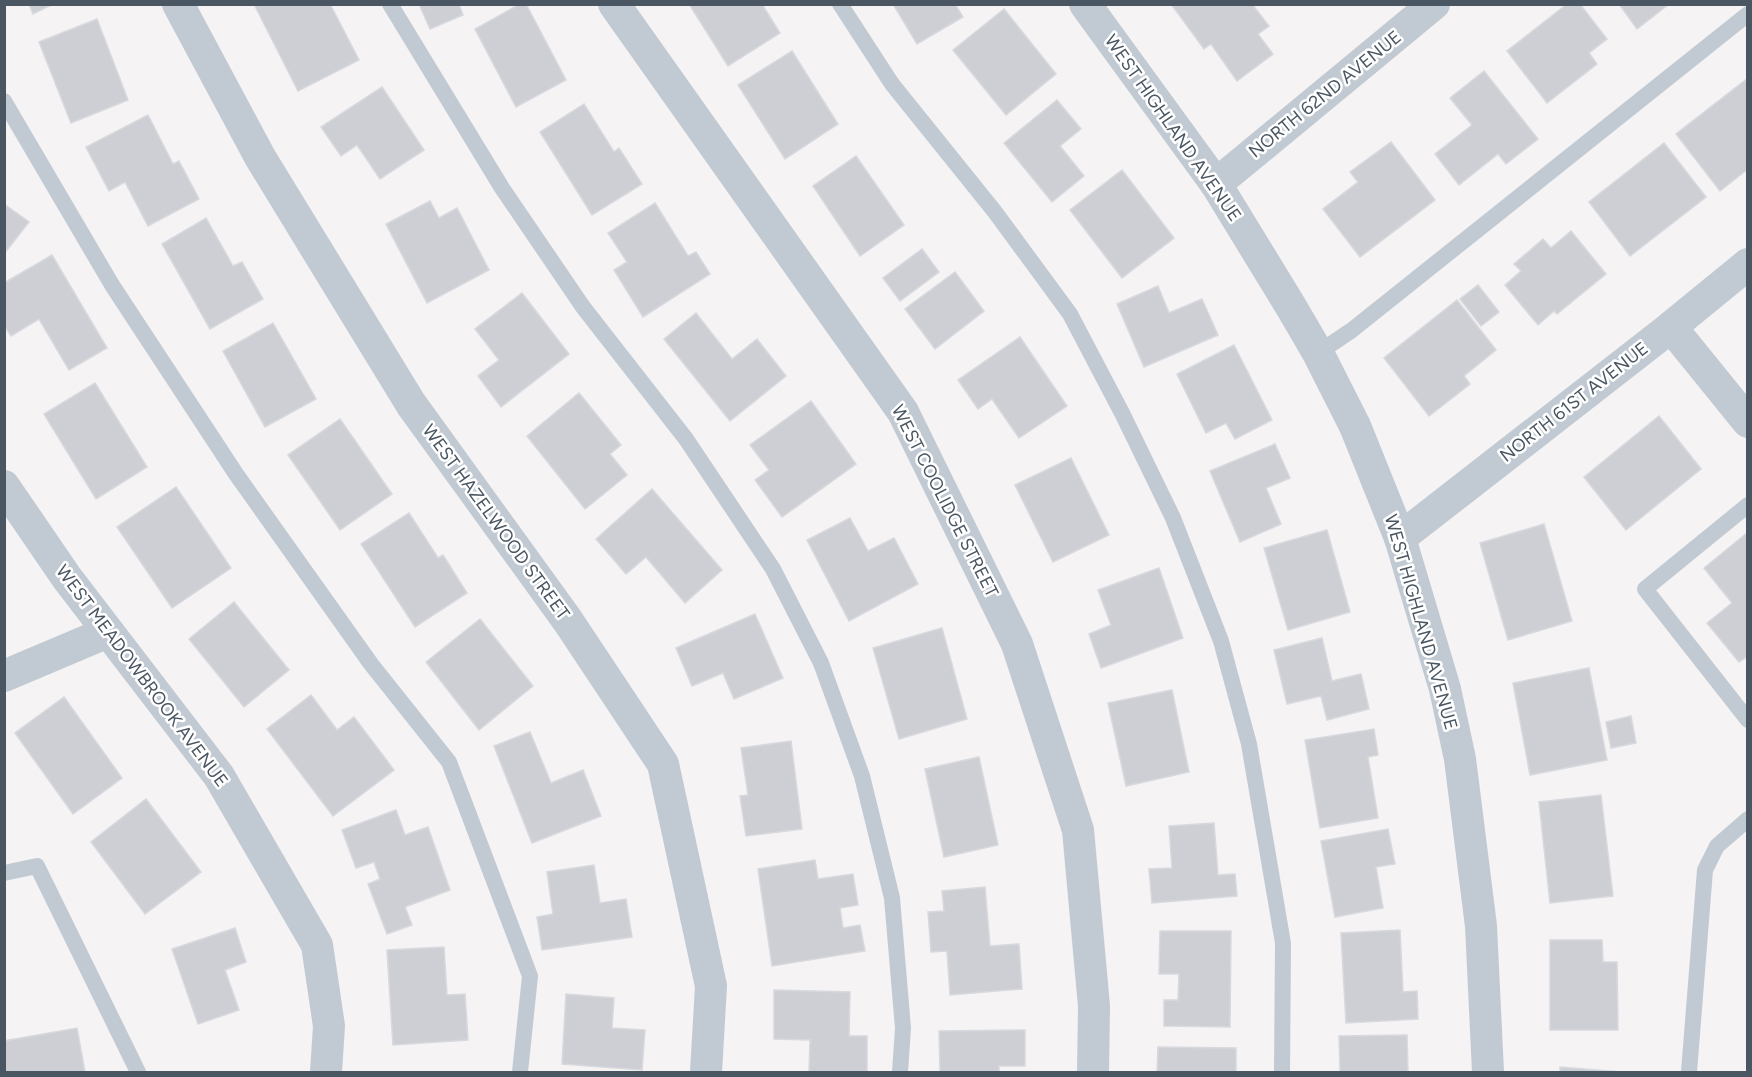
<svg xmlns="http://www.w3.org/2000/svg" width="1752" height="1077" viewBox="0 0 1752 1077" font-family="Figtree,sans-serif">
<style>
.building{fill:#cdcfd5;stroke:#d7d9de;stroke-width:1.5}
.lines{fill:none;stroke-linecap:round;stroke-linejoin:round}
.lane{stroke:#c1cad2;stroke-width:16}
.street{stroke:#c1cad2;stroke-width:32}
.labels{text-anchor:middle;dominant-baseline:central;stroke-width:5;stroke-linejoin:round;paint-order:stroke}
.street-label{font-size:18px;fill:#4a5661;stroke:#fff}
</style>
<rect width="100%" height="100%" fill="#f5f3f3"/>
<g class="building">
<path d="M29,4h24l-20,10z"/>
<path d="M254,4h76l29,56 -61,31z"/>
<path d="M419,4h40l4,11 -33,14z"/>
<path d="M520,4h6l40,76 -50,27 -41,-78z"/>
<path d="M689,4h73l18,29 -52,33z"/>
<path d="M893,4h62l8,13 -46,27z"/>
<path d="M1171,4h81l17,22 -11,8 15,20 -36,27 -26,-37 -7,5z"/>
<path d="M1567,4h13l27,35 -18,14 8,11 -50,39 -40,-52z"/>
<path d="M1619,4h50l-32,25z"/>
<path d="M1004,9l52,65 -50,41 -53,-65z"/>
<path d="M97,19l31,81 -57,23 -32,-81z"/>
<path d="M792,51l46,73 -53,35 -47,-74z"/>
<path d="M1484,71l54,68 -32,25 -8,-10 -39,31 -24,-31 37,-29 -22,-27z"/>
<path d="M1748,78v91l-28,22 -44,-57z"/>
<path d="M382,87l42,63 -44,29 -23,-34 -16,11 -20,-29z"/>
<path d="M1057,100l24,29 -21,17 24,30 -32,26 -48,-59z"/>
<path d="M584,104l30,48 5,-4 23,36 -50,31 -52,-83z"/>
<path d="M148,115l25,49 6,-3 20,38 -51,27 -23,-44 -16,9 -23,-44z"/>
<path d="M1391,142l44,58 -75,57 -37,-48 35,-27 -8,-10z"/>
<path d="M1664,143l42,54 -76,59 -41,-54z"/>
<path d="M856,156l48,69 -44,31 -47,-70z"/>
<path d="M1122,170l52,68 -52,40 -52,-68z"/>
<path d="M430,201l9,17 18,-10 32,62 -62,33 -41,-79z"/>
<path d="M655,203l33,53 8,-4 14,22 -67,43 -29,-47 13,-8 -19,-29z"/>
<path d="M4,204l25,18 -25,32z"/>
<path d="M206,218l27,48 9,-4 21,37 -53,30 -48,-85z"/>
<path d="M1571,231l35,43 -49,40 -3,-3 -16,14 -33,-40 16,-14 -7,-7 29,-25 8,9z"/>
<path d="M922,249l17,23 -39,29 -17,-23z"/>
<path d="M52,255l55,93 -38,22 -30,-51 -28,17 -7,-11v-42z"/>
<path d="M955,272l29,39 -49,38 -30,-40z"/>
<path d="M1478,285l21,27 -18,14 -21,-27z"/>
<path d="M1158,286l11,27 33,-14 16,36 -74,32 -27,-63z"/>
<path d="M522,293l47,61 -68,53 -23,-31 21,-16 -24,-31z"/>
<path d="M1457,300l39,50 -32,26 6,8 -41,32 -45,-58z"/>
<path d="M696,313l36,46 25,-20 29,37 -56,45 -66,-82z"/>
<path d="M273,323l43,76 -51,28 -42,-76z"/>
<path d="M1020,337l47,69 -48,32 -27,-39 -14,10 -20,-29z"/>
<path d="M1234,345l38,75 -37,19 -9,-16 -20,10 -29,-59z"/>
<path d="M95,383l52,84 -51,32 -52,-85z"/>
<path d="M579,393l42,52 -11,9 17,21 -42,34 -58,-73z"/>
<path d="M811,401l45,63 -74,53 -27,-37 14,-10 -19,-25z"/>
<path d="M1659,416l42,53 -75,61 -42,-53z"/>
<path d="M340,419l52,75 -52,36 -52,-75z"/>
<path d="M1275,444l15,34 -24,10 15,36 -41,18 -30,-71z"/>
<path d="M1071,458l38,77 -56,27 -38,-77z"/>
<path d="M176,487l55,81 -59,40 -55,-81z"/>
<path d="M652,489l70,81 -37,33 -39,-46 -20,17 -30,-35z"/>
<path d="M409,513l29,45 5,-3 24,38 -52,34 -54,-83z"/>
<path d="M850,518l18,33 26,-13 24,46 -69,37 -42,-81z"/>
<path d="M1544,524l28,97 -64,19 -28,-97z"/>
<path d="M1327,530l23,82 -62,18 -24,-82z"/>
<path d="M1748,532v124l-9,6 -32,-39 25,-20 -28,-35z"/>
<path d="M1159,568l24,70 -82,30 -12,-34 22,-9 -13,-35z"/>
<path d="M234,602l55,68 -45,37 -55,-68z"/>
<path d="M755,614l28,64 -49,21 -11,-26 -31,13 -16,-38z"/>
<path d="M480,619l53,67 -54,44 -53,-68z"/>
<path d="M942,628l25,91 -68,20 -26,-91z"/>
<path d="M1322,638l10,43 29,-7 8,35 -42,11 -6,-24 -34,8 -13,-54z"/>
<path d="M1589,668l18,92 -77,15 -17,-92z"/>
<path d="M1172,690l17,82 -63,14 -18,-83z"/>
<path d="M311,695l26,35 17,-13 40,53 -61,46 -66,-87z"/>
<path d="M64,697l58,81 -49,36 -58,-81z"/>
<path d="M1631,716l5,27 -25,5 -5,-26z"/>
<path d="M1374,729l4,26 -10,2 10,61 -58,10 -15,-88z"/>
<path d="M530,732l21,51 32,-13 18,46 -69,27 -38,-97z"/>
<path d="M791,741l11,88 -56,7 -6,-40 8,-1 -7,-47z"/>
<path d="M979,757l19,88 -54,12 -19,-88z"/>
<path d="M1601,795l12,101 -63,7 -11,-101z"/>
<path d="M146,799l55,73 -56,42 -54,-72z"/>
<path d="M396,810l9,25 23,-8 22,63 -45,17 7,18 -25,9 -19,-50 12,-5 -6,-17 -18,6 -14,-38z"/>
<path d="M1214,823l4,52 17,-1 2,22 -85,7 -3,-34 23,-1 -3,-42z"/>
<path d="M1388,829l7,35 -19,3 7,41 -48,9 -14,-76z"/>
<path d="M815,860l3,19 35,-5 5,31 -18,3 3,20 17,-3 5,26 -93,15 -14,-97z"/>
<path d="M594,865l6,38 26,-4 6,38 -90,13 -5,-33 16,-3 -6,-42z"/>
<path d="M985,887l5,59 29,-2 3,45 -72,6 -3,-44 -16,1 -3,-40 16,-1 -2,-20z"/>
<path d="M235,928l11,34 -21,8 14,40 -41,14 -26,-75z"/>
<path d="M1400,930l3,62 14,-1 1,28 -72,4 -5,-90z"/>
<path d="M1160,931h71l-1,96 -66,-1v-26h14l1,-26h-20z"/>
<path d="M1550,940h52l1,22h14l1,68h-68z"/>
<path d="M444,947l3,48 18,-1 3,46 -75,5 -6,-95z"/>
<path d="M774,990l76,2 -1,44h18v36h-58l1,-32 -36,-1z"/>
<path d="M566,994l48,4 -2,30 33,2 -3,40 -80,-6z"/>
<path d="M77,1028l8,44h-81v-31z"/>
<path d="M1025,1030v36h-26v6h-59l-1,-41z"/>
<path d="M1407,1035l1,37h-68l-1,-36z"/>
<path d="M1158,1047l78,1v24h12h-91z"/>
<path d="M1560,1067l62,5h-62z"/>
</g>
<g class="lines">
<g class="lane">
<path d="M390,4l112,184 81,119 103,132 87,130 48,94 41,113 30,122 11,130 -3,44"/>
<path d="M840,4l52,80 103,128 75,102 53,101 50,103 48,123 28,103 34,199 -1,129"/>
<path d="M4,101l108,184 124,189 135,190 78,98 81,214 -10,96"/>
<path d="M1318,353l34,-23 396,-316"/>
<path d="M1748,505l-103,84 103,131"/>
<path d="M4,873l33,-7 101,206"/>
<path d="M1689,1072l16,-202 12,-24 31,-27"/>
</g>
<g class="street">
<path d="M178,4l82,153 151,247 157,217 95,143 48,222 -5,86"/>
<path d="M614,4l289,408 114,232 61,186 16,176 -1,66"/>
<path d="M1085,4l131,180 74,121 28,48 37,73 45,112 45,151 15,70 21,167 7,146"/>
<path d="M1216,184l218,-180"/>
<path d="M1671,327l77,95"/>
<path d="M4,486l63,92 152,198 98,169 12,81 -3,46"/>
<path d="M1400,538l271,-211 77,-63"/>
<path d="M4,676l104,-44"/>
</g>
</g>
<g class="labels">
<g class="street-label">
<text transform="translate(1325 94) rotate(-39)">NORTH 62ND AVENUE</text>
<text transform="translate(1173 128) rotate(55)">WEST HIGHLAND AVENUE</text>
<text transform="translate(1574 402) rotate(-38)">NORTH 61ST AVENUE</text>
<text transform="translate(945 501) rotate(63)">WEST COOLIDGE STREET</text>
<text transform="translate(496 522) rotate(54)">WEST HAZELWOOD STREET</text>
<text transform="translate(1421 622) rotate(74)">WEST HIGHLAND AVENUE</text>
<text transform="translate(142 676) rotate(53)">WEST MEADOWBROOK AVENUE</text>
</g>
</g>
<rect width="1752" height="1077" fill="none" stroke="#4a5661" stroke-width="12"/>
</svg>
